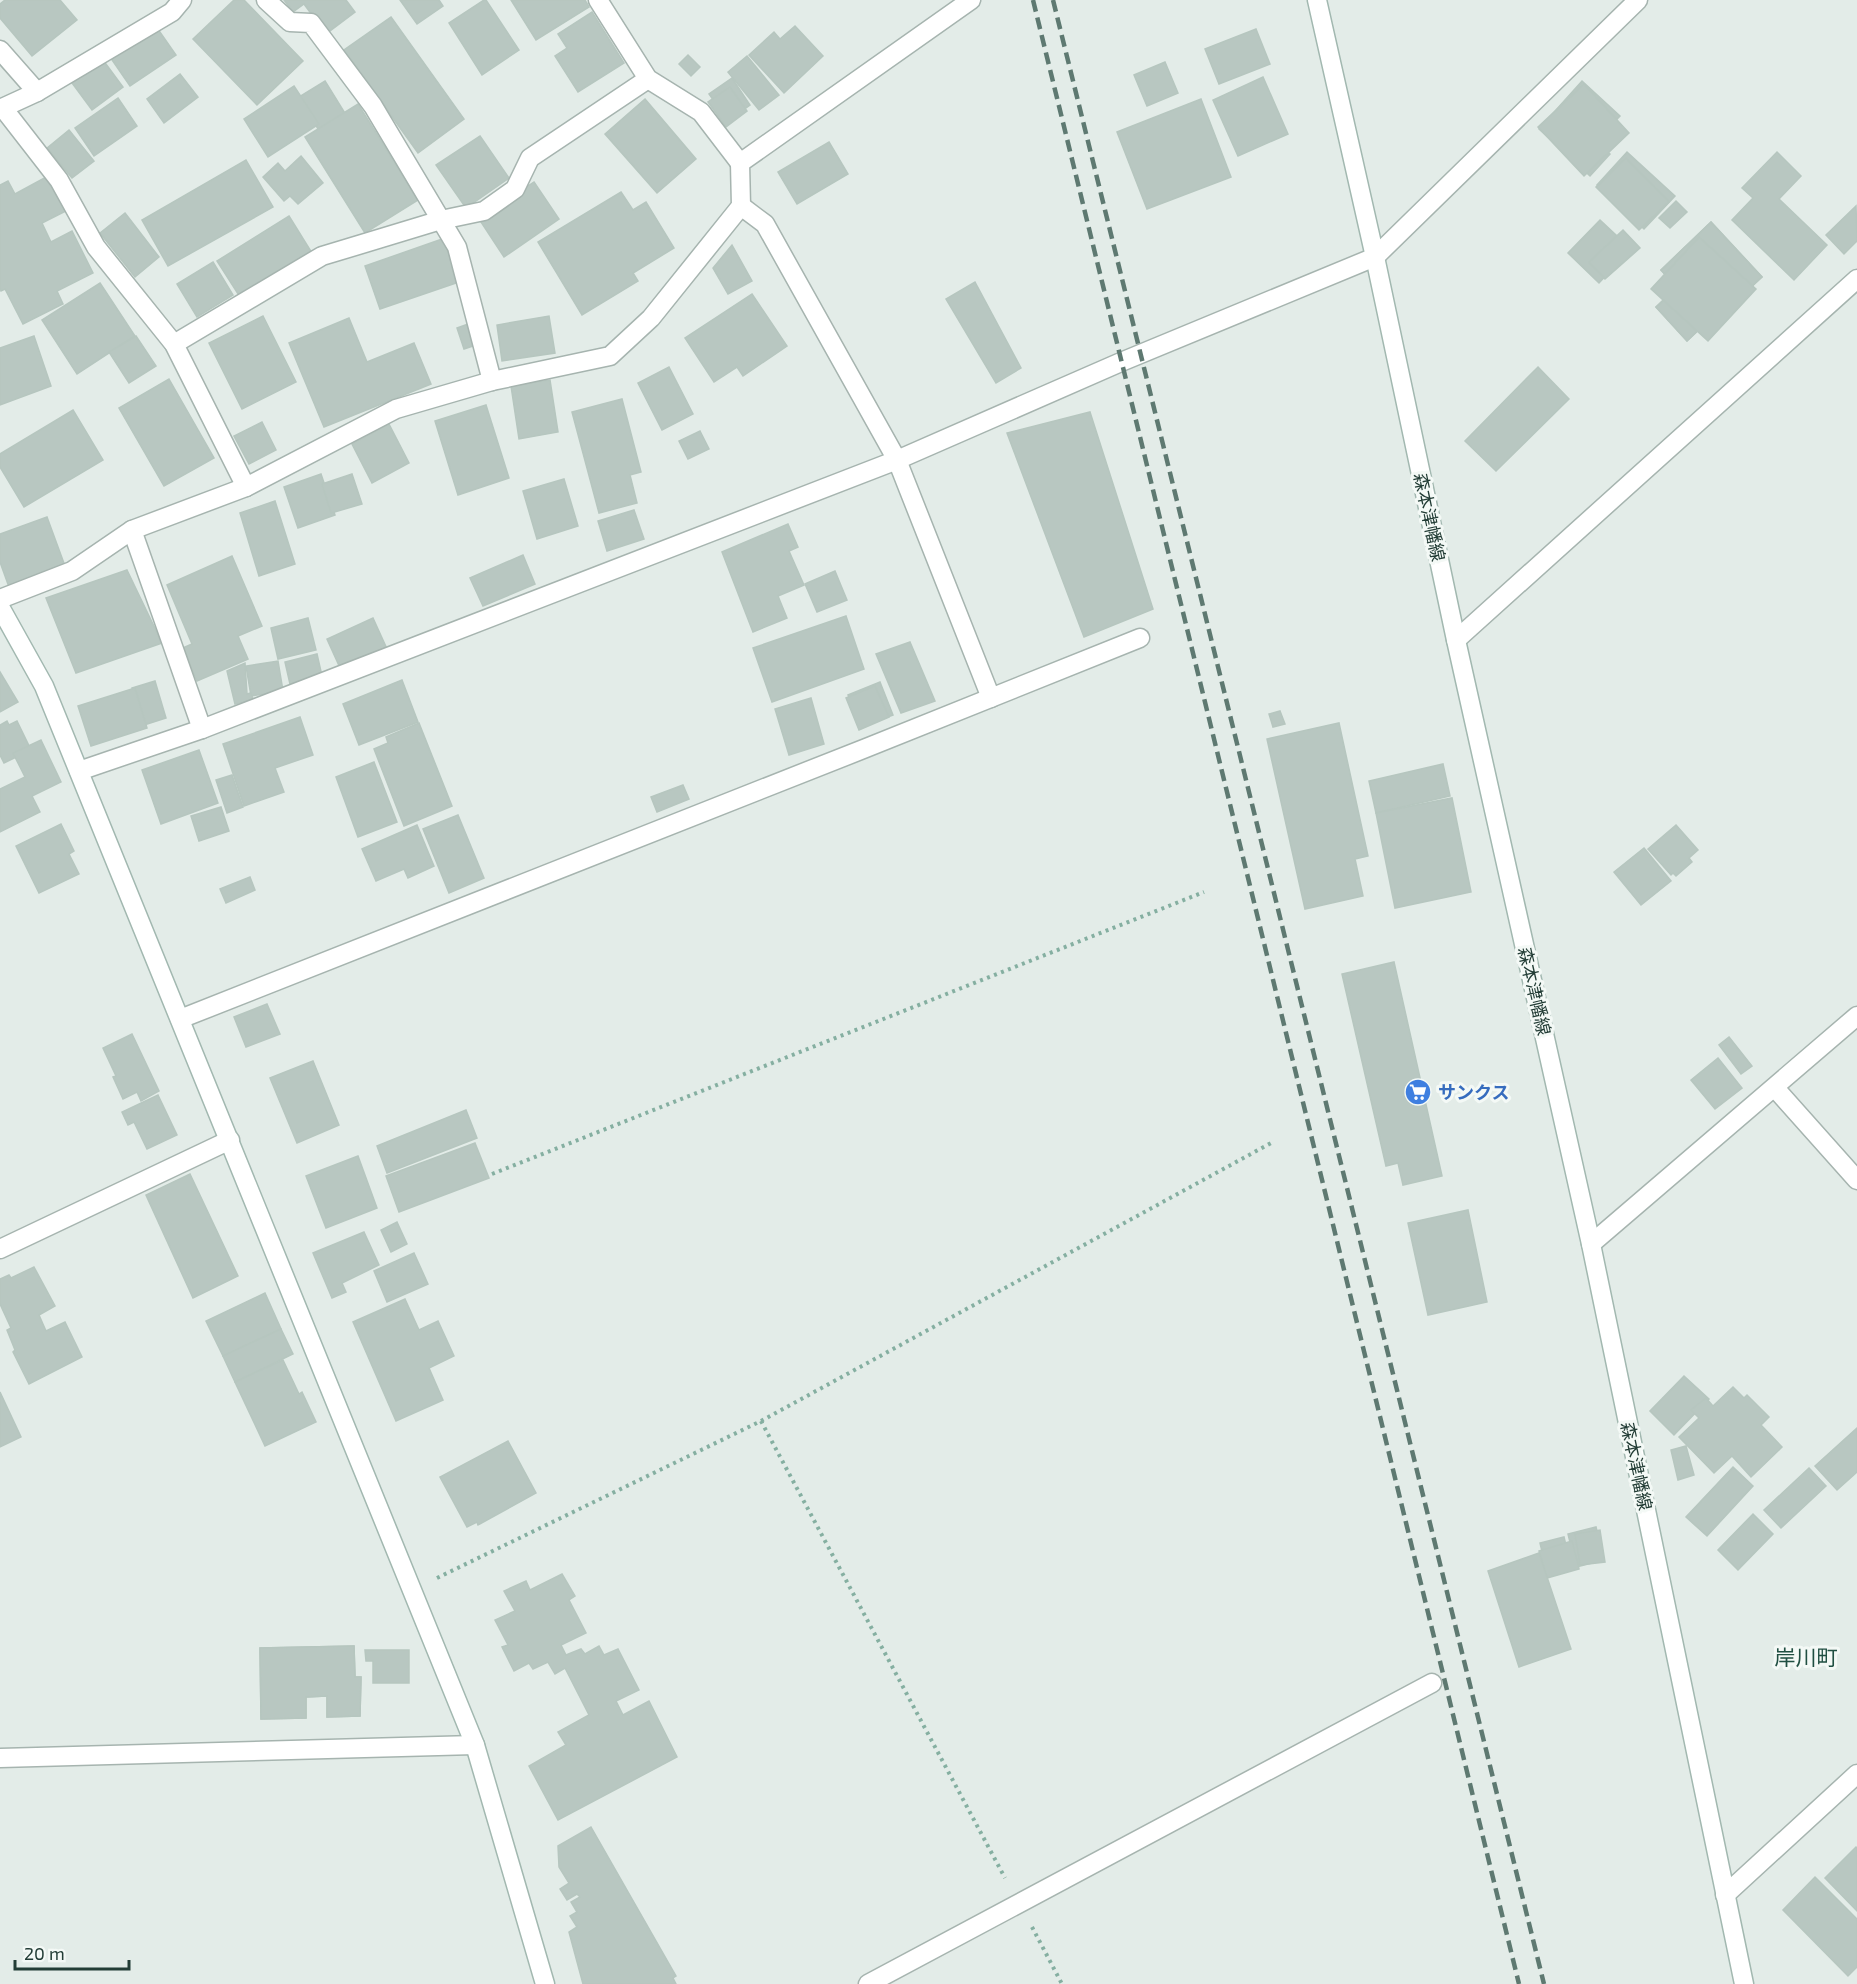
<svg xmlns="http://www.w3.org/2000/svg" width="1857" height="1984" viewBox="0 0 1857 1984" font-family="'Exo 2','Noto Sans JP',sans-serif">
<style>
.building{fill:#b8c7c1;stroke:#b6c6bf;stroke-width:1.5}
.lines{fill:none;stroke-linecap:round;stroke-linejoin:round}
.street-casing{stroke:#a6b4af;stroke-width:21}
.secondary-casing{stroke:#a2b8b0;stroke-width:21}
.path{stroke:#85afa1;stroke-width:4;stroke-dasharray:3 4.5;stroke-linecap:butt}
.street{stroke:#fff;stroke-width:18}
.secondary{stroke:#fff;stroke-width:18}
.rail{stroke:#5e7971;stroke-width:4.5;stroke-dasharray:12 6;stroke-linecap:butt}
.labels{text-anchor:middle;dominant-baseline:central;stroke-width:6;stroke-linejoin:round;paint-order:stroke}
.street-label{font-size:18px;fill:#233d36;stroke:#f4f9f6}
.shop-label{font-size:18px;font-weight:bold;fill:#366cbe;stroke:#f4f9f6;text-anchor:start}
.quarter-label{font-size:21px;fill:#204f42;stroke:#f4f9f6}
</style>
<rect width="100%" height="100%" fill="#e3ece8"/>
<g class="building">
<path d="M5,0h55l17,20 -45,36 -32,-38v-14z"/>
<path d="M234,0h10l59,61 -46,44 -64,-66z"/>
<path d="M284,0h62l9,12 -29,22 -22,-30 -11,8z"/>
<path d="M400,0h39l4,6 -26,18z"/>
<path d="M484,0h2l33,50 -37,25 -33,-52z"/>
<path d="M511,0h74l4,7 -53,33z"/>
<path d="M592,12l32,51 -46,29 -23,-36 12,-8 -9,-14z"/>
<path d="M391,17l73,102 -46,34 -74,-103z"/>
<path d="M155,25l21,30 -46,31 -20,-29z"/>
<path d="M795,26l28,30 -39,37 -35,-38 25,-23 6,7z"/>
<path d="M1256,29l14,35 -51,20 -14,-35z"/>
<path d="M688,55l12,12 -9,9 -12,-12z"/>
<path d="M747,56l32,39 -20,15 -31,-38z"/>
<path d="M103,60l20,27 -31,23 -20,-27z"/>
<path d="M1165,62l13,31 -31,13 -13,-31z"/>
<path d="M180,74l18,23 -34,26 -17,-24z"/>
<path d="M1263,77l25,57 -50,22 -25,-56z"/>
<path d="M732,78l18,27 -22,16 -19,-27z"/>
<path d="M325,81l26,42 -27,16 -25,-42z"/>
<path d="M1582,81l38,35 -24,25 14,13 -20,22 -51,-47z"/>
<path d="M1584,84l45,49 -45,43 -46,-49z"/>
<path d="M294,86l25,38 -51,33 -24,-38z"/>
<path d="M730,87l17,24 -21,16 -18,-25z"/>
<path d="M118,98l19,28 -43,30 -19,-28z"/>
<path d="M645,99l51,60 -39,34 -52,-59z"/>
<path d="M1201,99l30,78 -84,32 -30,-77z"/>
<path d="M358,104l60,96 -53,33 -60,-96z"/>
<path d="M69,130l25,31 -22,17 -25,-30z"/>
<path d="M480,136l29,42 -43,30 -30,-43z"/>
<path d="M829,142l19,32 -51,30 -19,-32z"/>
<path d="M1627,152l48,44 -31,33 -47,-44z"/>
<path d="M1777,152l24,24 -22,23 48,46 -33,35 -62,-60 21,-22 -11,-10z"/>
<path d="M301,156l22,27 -25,21 -8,-8 -6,5 -21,-24 15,-14 7,8z"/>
<path d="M1626,158l43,44 -30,28 -43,-43z"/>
<path d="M246,160l27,47 -105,59 -26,-46z"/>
<path d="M48,176l18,35 -24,12 9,19 21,-11 21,42 -36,18 6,13 -40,20 -18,-35 -4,2 -1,-3v-103l8,-4 7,13z"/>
<path d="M534,182l25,37 -55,38 -25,-38z"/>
<path d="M621,192l12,18 13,-8 28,46 -41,25 5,8 -56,34 -44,-73z"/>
<path d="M1676,201l11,11 -17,16 -11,-10z"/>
<path d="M1856,206l1,35 -13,13 -18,-19z"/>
<path d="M125,213l34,44 -24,20 -35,-44z"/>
<path d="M289,216l23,37 -72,44 -23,-36z"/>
<path d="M1600,220l31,29 -32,34 -31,-30z"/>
<path d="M1711,222l51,55 -52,48 -3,-3 -20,19 -31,-34 21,-20 -16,-17z"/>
<path d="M1711,222l51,55 -52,48 -3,-3 -20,19 -31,-34 21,-20 -16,-17z"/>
<path d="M1623,230l17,18 -35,31 -16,-17z"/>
<path d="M1699,237l57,52 -48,52 -57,-52z"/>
<path d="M445,238l14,44 -79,27 -15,-43z"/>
<path d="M732,245l20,36 -24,13 -15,-26z"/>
<path d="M213,262l20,33 -36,22 -20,-33z"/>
<path d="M975,282l46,86 -25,15 -50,-84z"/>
<path d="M100,283l35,53 -58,38 -35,-54z"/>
<path d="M752,294l35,52 -44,30 -6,-9 -23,15 -29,-44z"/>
<path d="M263,316l33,66 -54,27 -33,-66z"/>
<path d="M549,316l6,37 -53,8 -5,-36z"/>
<path d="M349,318l18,44 47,-19 17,41 -107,43 -35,-84z"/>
<path d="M471,323l8,21 -15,5 -7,-21z"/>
<path d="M34,336l17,50 -51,19v-57z"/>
<path d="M136,336l20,30 -27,17 -20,-31z"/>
<path d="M669,367l24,47 -31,16 -24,-47z"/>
<path d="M1538,367l31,32 -73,72 -31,-30z"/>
<path d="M169,379l45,79 -50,28 -45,-78z"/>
<path d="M550,380l8,52 -39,7 -8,-53z"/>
<path d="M622,399l19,73 -11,3 7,28 -38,10 -27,-101z"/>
<path d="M486,405l23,73 -51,17 -23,-74z"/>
<path d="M73,410l30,50 -79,47 -24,-40v-13z"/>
<path d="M1090,412l63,197 -69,28 -77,-204z"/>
<path d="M262,422l14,28 -27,14 -15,-28z"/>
<path d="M389,424l20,39 -37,20 -20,-39z"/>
<path d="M700,431l9,18 -21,10 -9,-18z"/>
<path d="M321,474l14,41 -37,13 -14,-41z"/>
<path d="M352,474l10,30 -31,9 -9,-29z"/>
<path d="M564,479l14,47 -41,13 -14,-48z"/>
<path d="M275,501l20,63 -36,12 -19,-63z"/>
<path d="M634,510l10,29 -37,12 -9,-30z"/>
<path d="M47,517l18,49 -56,21 -9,-25v-28z"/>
<path d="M788,524l10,23 -9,4 15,34 -26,11 9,22 -34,14 -31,-80z"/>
<path d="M523,555l12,29 -52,22 -13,-28z"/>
<path d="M232,556l30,70 -24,10 10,23 -51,22 -14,-33 9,-4 -25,-59z"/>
<path d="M127,570l35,73 -86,30 -30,-75z"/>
<path d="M835,571l12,29 -30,12 -12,-28z"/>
<path d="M846,616l18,53 -92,33 -19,-54z"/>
<path d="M308,618l8,32 -38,9 -7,-31z"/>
<path d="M373,618l14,31 -46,21 -14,-31z"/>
<path d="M910,642l25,59 -34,12 -25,-59z"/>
<path d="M317,654l5,22 -32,8 -5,-22z"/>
<path d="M278,661l5,30 -32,5 -5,-30z"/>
<path d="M245,663l2,31 4,-1 2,6 -18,5 -8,-33z"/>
<path d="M0,672l18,30 -18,10z"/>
<path d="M402,680l16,42 -59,23 -16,-41z"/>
<path d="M155,681l11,37 -22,7 -12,-37z"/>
<path d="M880,682l13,33 -32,12 -13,-32z"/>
<path d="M875,686l14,31 -30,13 -13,-32z"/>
<path d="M135,688l12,40 -56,18 -13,-40z"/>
<path d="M811,698l13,46 -35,11 -14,-46z"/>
<path d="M1280,711l5,13 -12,3 -4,-13z"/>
<path d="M300,717l13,38 -38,13 9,24 -40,14 -21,-62z"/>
<path d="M7,721l2,4 8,-4 14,29 -27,13 -4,-8v-30z"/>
<path d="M419,723l33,83 -48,20 -30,-77 14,-6 -2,-6z"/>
<path d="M1339,723l29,133 -13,3 8,37 -58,13 -38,-170z"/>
<path d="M41,740l20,42 -29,14 8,16 -40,20v-43l25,-12 -12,-24z"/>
<path d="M199,750l19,53 -57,21 -19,-54z"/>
<path d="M374,762l23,60 -39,15 -22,-60z"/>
<path d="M1443,764l7,32 -74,17 -7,-32z"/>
<path d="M232,775l11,32 -16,6 -11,-33z"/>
<path d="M683,785l6,14 -32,13 -6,-15z"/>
<path d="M1452,798l19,94 -76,16 -19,-95z"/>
<path d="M221,807l8,24 -30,10 -8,-25z"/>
<path d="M458,815l26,63 -35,15 -26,-64z"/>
<path d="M61,824l13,27 -5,3 10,20 -40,19 -23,-47z"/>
<path d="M417,825l17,41 -26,12 -4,-9 -28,12 -14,-32z"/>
<path d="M1676,825l22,25 -9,8 3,4 -16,14 -3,-3 -2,2 -23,-26z"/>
<path d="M1644,848l27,33 -30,24 -27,-33z"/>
<path d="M250,877l5,13 -29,13 -6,-14z"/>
<path d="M1394,962l48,214 -39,9 -5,-22 -12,3 -44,-192z"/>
<path d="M267,1004l13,30 -34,13 -12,-30z"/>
<path d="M132,1034l27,57 -18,10 -4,-9 -14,7 -10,-22 3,-1 -13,-28z"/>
<path d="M1729,1037l23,29 -11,8 -22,-29z"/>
<path d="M1718,1058l24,30 -27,21 -24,-29z"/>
<path d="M313,1061l26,64 -42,18 -27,-65z"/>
<path d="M158,1095l19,40 -30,14 -13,-27 -6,3 -6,-13z"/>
<path d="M466,1110l11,28 -90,35 -10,-27z"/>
<path d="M475,1143l14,35 -90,34 -13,-36z"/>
<path d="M358,1156l19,52 -51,20 -20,-52z"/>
<path d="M190,1174l48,102 -45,22 -47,-103z"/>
<path d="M1468,1210l19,92 -59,13 -20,-92z"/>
<path d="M397,1222l10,22 -16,8 -10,-22z"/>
<path d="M364,1232l15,33 -37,18 4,9 -14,6 -19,-45z"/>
<path d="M414,1253l14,31 -41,18 -13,-31z"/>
<path d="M34,1267l21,39 -16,9 7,16 19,-9 17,35 -53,27 -16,-32 2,-2 -8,-20 4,-2 -11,-24v-25l9,-4 2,3z"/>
<path d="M265,1293l16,36 -58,27 -17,-35z"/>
<path d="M405,1299l14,31 19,-9 16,35 -25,12 14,32 -47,21 -43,-99z"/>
<path d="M281,1329l12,25 -58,28 -12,-26z"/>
<path d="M283,1360l16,34 3,-2 14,30 -51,24 -30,-64z"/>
<path d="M1684,1376l25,23 -35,36 -24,-24z"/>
<path d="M1733,1387l11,11 3,-3 22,22 -8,8 21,22 -31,30 -19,-21 -18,17 -35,-36 20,-19 -8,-8 15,-12 7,8z"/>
<path d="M0,1392l21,45 -21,10z"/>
<path d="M1857,1428v44l-20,18 -22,-24z"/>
<path d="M508,1441l28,52 -58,32 -1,-3 -10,5 -27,-50z"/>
<path d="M1686,1446l8,29 -16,5 -7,-30z"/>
<path d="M1733,1467l20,19 -46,50 -21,-19z"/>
<path d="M1809,1468l17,18 -45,42 -17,-18z"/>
<path d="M1753,1514l20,20 -35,36 -20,-20z"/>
<path d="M1596,1527l8,33 -28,7 -8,-33z"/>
<path d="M1600,1530l5,32 -25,3 -5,-31z"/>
<path d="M1564,1537l7,29 -24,6 -7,-29z"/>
<path d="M1572,1541l7,28 -32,9 -8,-27z"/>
<path d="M1539,1553l32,96 -52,18 -31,-96z"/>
<path d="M562,1574l13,22 -6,4 17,33 -25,12 5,10 15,-6 4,5 14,-8 5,9 14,-6 21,41 -23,11 7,14 26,-14 28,56 -119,63 -29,-54 37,-21 -8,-13 31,-17 -24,-47 -10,6 -7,-12 -15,7 -4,-6 -15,8 -12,-24 6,-2 -13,-25 20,-9 -11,-20 22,-10 4,9z"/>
<path d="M354,1646l1,31h6l-1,39 -33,1v-21l-21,1v21l-45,1 -1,-71z"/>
<path d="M354,1646l1,31h6l-1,39 -33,1v-21l-21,1v21l-45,1 -1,-71z"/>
<path d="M365,1650h44v33h-36v-22h-7z"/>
<path d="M591,1827l85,149 -3,2 3,6h-93l-14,-52 8,-5 -7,-11 7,-4 -6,-10 9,-5 -3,-3 -10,6 -7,-11 9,-6 -10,-16 -1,-21z"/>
<path d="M1856,1847l1,1v63l-32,-33z"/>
<path d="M1815,1877l42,42v48l-9,9 -65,-66z"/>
</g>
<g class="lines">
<defs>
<g id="street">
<path d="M266,0l24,22 21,1 62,83 84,141 35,134"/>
<path d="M598,0l50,79 53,33 39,51"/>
<path d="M0,50l37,42 -37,17"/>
<path d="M37,92l135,-80 10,-12"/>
<path d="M3,108l56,72 37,67 78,97 72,143"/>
<path d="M741,206l24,18 132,236 94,238"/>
<path d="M174,344l148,-88 119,-36 43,-9 31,-22 15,-31 118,-79"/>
<path d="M132,530l70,199"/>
<path d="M0,599l72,-28 60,-41 114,-43 150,-78 96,-28 118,-25 41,-38 90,-112 -1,-43 231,-163"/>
<path d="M1456,640l401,-361"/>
<path d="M79,771l123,-42 695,-269 224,-98 254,-105 263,-257"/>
<path d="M180,1019l686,-271 274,-110"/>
<path d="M1775,1088l82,92"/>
<path d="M1591,1244l266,-228"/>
<path d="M0,1249l230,-109"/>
<path d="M0,1758l475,-13"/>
<path d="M1725,1895l132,-121"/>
<path d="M868,1984l564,-301"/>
</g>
<g id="secondary">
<path d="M1317,0l58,257 81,383 135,604 153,740"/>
<path d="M0,607l44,79 431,1059 70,239"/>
</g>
</defs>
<use href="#street" class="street-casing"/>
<use href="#secondary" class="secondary-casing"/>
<g class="path">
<path d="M492,1174l712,-282"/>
<path d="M761,1421l244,457"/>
<path d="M437,1578l324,-157 510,-278"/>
<path d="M1032,1927l30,57"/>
</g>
<use href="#street" class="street"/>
<use href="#secondary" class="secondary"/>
<g class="rail">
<path d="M1033,0l486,1984"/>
<path d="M1053,0l491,1984"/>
</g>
</g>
<defs>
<symbol id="supermarket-disc" viewBox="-11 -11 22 22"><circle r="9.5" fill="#3f7fe0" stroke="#f4f9f6"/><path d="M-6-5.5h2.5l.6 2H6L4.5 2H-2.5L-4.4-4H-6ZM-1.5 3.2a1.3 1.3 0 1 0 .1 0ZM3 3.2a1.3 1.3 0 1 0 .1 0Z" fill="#fff"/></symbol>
</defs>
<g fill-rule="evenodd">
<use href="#supermarket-disc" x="1403" y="1077" width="30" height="30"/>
</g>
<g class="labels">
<g class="street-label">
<text transform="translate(1430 517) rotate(78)">森本津幡線</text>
<text transform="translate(1535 991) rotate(77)">森本津幡線</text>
<text transform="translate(1637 1466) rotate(78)">森本津幡線</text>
</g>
<g class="shop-label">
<text x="1438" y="1092">サンクス</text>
</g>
<g class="quarter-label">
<text x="1806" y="1656">岸川町</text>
</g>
</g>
<path d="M15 1960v9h114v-9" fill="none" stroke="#233d36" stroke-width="3"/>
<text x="24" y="1960" font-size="18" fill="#233d36" stroke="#f4f9f6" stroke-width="4.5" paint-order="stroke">20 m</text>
</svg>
